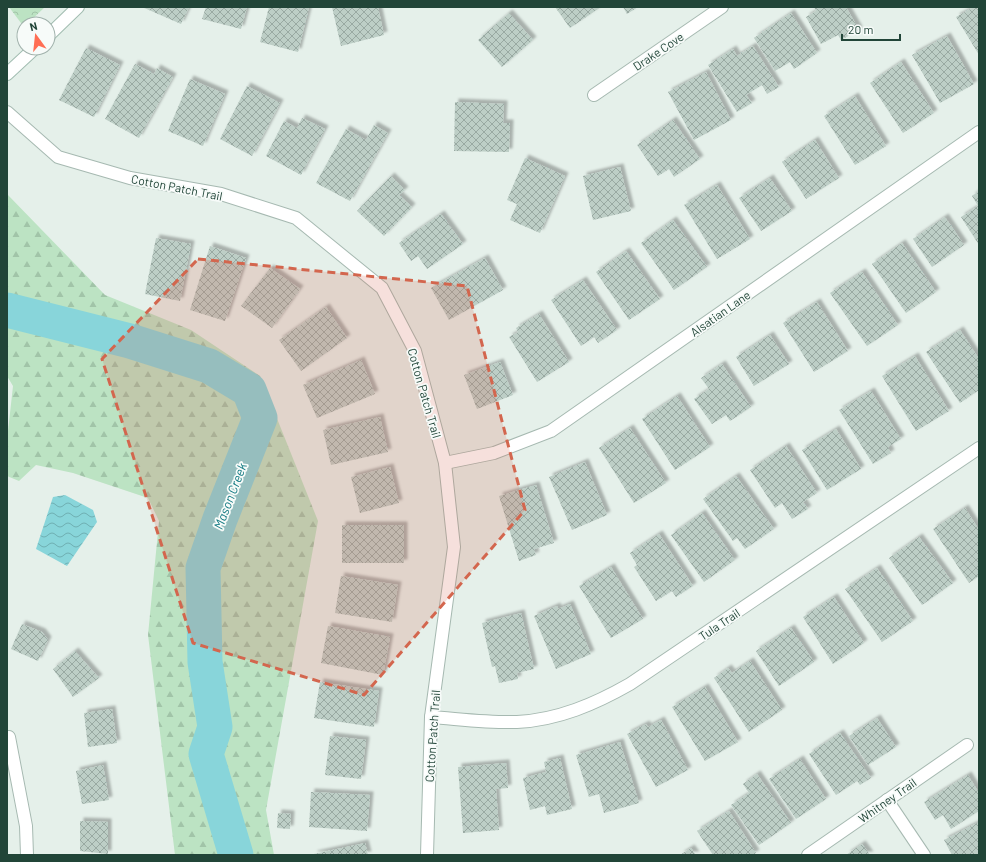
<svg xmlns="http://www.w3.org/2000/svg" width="986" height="862" viewBox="0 0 986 862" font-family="Barlow,sans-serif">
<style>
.forest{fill:url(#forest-firs)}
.park{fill:url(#park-crowns)}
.water{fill:url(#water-waves)}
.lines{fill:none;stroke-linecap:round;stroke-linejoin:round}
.river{stroke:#88d5da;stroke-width:35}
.building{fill:url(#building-cross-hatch);filter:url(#shadow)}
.street-casing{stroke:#a6b9b1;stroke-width:14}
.secondary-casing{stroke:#a2bdb1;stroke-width:14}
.street{stroke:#fff;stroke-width:12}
.secondary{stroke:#fff;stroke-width:12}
.marked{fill:#d3664e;fill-opacity:0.2;stroke:#d3664e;stroke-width:3;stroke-dasharray:8 5;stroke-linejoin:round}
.labels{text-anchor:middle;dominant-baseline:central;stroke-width:3.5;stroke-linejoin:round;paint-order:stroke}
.street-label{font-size:12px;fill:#214538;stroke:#f7fbf9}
.water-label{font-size:13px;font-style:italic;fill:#137a83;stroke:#f7fbf9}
</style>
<defs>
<pattern id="forest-firs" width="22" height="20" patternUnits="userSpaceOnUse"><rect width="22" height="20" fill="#bce3c3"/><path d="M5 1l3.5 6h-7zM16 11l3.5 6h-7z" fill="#a1c4a8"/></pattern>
<pattern id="park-crowns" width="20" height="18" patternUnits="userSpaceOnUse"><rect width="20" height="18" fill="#bce3c3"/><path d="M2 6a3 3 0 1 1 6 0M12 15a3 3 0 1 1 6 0" fill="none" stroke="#a1c4a8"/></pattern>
<pattern id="water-waves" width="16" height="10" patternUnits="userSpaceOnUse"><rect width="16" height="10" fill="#88d5da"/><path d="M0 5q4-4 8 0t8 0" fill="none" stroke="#6fafb2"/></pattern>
<pattern id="building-cross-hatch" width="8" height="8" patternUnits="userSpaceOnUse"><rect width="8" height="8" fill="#bdcec6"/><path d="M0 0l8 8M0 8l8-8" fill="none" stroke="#99a9a2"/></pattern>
<filter id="shadow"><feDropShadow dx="3.5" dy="-3.5" stdDeviation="1" flood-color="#0004"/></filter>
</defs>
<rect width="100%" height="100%" fill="#e5f0ea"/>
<path class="forest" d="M7,194l98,101 86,35 69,46 58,145 -52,289 8,45h-99l-27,-220 11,-114 -11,-23 -75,-25 -37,-8 -17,16 -12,-5v-36l6,-54 -6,-10z"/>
<path class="park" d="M9,7h36l-18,17h-3v3z"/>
<path class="water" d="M65,495l28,15 4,12 -30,44 -31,-17 17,-52z"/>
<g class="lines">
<path class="river" d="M7,310l123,31 79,25 40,24 11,28 -40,101 -17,49 2,94 10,65 -9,27 30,101"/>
</g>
<g class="building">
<path d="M142,7h47l-8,17z"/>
<path d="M206,7h41l-6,22 -39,-10z"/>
<path d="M269,7h40l-11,45 -38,-10z"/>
<path d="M332,7h46l6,28 -43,11z"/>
<path d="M555,7h46l-31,21z"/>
<path d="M623,7h15l-11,7z"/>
<path d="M814,7h32l13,23 -18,10 -3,-5 -17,9 -15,-27 10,-6z"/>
<path d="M974,7h5v48l-23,-38z"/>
<path d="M509,13l24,27 -31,27 -24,-27z"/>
<path d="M791,13l26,40 -23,16 -4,-7 -15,9 -21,-33z"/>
<path d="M947,36l27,48 -34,19 -28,-48z"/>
<path d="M753,46l26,41 -12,7 -5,-9 -16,10 6,8 -15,9 -29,-47 25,-16 4,7z"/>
<path d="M86,48l34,17 -26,52 -35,-17z"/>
<path d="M901,62l33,51 -31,20 -33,-50z"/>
<path d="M135,64l19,10 3,-6 16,9 -34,61 -34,-19z"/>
<path d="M706,72l25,48 -37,20 -26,-48z"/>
<path d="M190,79l35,15 -22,52 -35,-15z"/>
<path d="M247,86l33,17 -28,53 -32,-17z"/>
<path d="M855,96l31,50 -31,19 -31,-49z"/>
<path d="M455,102l49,2 -1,19h7l-1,29 -55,-1z"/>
<path d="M302,118l23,11 -24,46 -35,-19 18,-35 13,7z"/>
<path d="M673,120l27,39 -26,18 -5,-8 -11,7 -21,-31z"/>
<path d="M374,125l14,8 -38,68 -34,-18 30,-54 20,11z"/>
<path d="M815,140l24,38 -33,21 -24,-37z"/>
<path d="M525,158l40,18 -25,57 -30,-13 7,-16 -10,-4z"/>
<path d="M620,167l11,44 -38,9 -10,-44z"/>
<path d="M391,176l14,14 -6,5 13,12 -28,29 -27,-25z"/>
<path d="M770,178l22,33 -31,20 -22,-33z"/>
<path d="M717,185l33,54 -33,20 -33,-54z"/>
<path d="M979,191v54l-18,-28 17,-11 -6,-10z"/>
<path d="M441,214l22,30 -36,25 -9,-13 -7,5 -12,-18z"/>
<path d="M945,217l19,28 -32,22 -19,-28z"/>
<path d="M673,220l34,47 -33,23 -33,-47z"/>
<path d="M156,238l35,6 -11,57 -35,-7z"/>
<path d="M902,243l34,49 -30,21 -34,-49z"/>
<path d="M210,246l36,12 -21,63 -35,-11z"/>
<path d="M626,251l34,48 -31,21 -33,-48z"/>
<path d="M485,258l18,32 -54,30 -18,-32z"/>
<path d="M270,268l30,21 -28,39 -31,-22z"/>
<path d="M862,272l36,53 -31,21 -37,-53z"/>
<path d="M583,280l34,50 -19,13 -4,-6 -13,9 -30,-46z"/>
<path d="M817,302l31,49 -34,21 -31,-49z"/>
<path d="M326,307l21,31 -46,33 -22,-31z"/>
<path d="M539,314l30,48 -32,20 -28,-45 9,-5 -2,-4z"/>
<path d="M960,330l19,29v31l-19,13 -34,-51z"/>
<path d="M770,335l19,29 -35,22 -18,-29z"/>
<path d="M915,356l34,55 -33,20 -34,-55z"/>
<path d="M361,360l14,34 -58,24 -14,-33z"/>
<path d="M500,362l13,33 -36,14 -13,-34z"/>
<path d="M722,364l29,43 -21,14 -4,-6 -14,9 -18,-25 15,-10 -8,-11z"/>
<path d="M871,391l30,48 -13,8 3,6 -18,11 -34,-54z"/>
<path d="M677,396l33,51 -35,23 -33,-51z"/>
<path d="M380,417l8,35 -57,13 -8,-35z"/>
<path d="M630,428l36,55 -32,20 -35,-55z"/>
<path d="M836,429l25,40 -34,21 -25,-40z"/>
<path d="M786,446l31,47 -14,9 5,7 -16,10 -10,-16 -7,5 -25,-38z"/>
<path d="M585,462l22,53 -35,15 -23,-53z"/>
<path d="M390,467l9,36 -39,10 -9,-36z"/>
<path d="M736,476l38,53 -29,20 -8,-11 -4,3 -30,-42z"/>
<path d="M536,485l18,58 -20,6 2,6 -17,6 -20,-65z"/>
<path d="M965,508l14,22v46l-10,7 -36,-54z"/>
<path d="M702,513l33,47 -31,22 -33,-47z"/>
<rect x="342" y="525" width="62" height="38"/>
<path d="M659,534l34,52 -17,11 -4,-6 -16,10 -22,-34 3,-2 -7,-12z"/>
<path d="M919,537l34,46 -31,22 -33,-47z"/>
<path d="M611,567l32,52 -32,19 -32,-52z"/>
<path d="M877,568l36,53 -31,21 -37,-53z"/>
<path d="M341,576l57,9 -6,37 -57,-9z"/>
<path d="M834,597l30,46 -31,21 -30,-47z"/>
<path d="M570,604l21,50 -35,15 -22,-53 23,-10 1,3z"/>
<path d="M521,613l13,56 -17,4 1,6 -19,4 -4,-17 -3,1 -10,-44z"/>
<path d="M22,624l20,8 6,8 -10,21 -27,-12z"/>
<path d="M328,626l62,11 -7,38 -62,-12z"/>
<path d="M791,628l23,34 -35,24 -23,-35z"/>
<path d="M75,651l24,27 -26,19 -20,-28z"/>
<path d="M750,661l32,49 -33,22 -35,-54 14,-10 4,5z"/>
<path d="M320,682l59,9 -5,36 -60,-9z"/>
<path d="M705,687l33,55 -33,19 -33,-54z"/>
<path d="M112,709l5,34 -29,4 -4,-34z"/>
<path d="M877,718l19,29 -28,18 -19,-29z"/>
<path d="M661,720l27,50 -32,17 -29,-53 19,-10 2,3z"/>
<path d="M840,733l31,45 -11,7 -3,-4 -21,14 -27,-41z"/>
<path d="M330,736l36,4 -5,39 -36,-4z"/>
<path d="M620,742l19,61 -35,10 -5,-19 -10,3 -13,-42z"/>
<path d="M560,758l12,51 -25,6 -2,-9 -15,4 -7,-32 23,-6 -2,-10z"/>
<path d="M800,759l26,40 -30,20 -27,-40z"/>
<path d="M506,763l2,25 -12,1 3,41 -36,3 -5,-66z"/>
<path d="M103,765l6,35 -27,4 -6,-33z"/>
<path d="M757,774l34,49 -32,22 -28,-40 18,-12 -6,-9z"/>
<path d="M968,775l11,18v18l-28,18 -8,-14 -8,5 -11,-18z"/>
<path d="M311,792l59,3 -3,36 -58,-4z"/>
<path d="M729,811l27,42 -3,2h-40l-16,-24z"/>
<path d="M278,813l13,1 -1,15 -13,-1z"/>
<path d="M80,821l28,1v32l-28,-3z"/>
<path d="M979,822v33h-27l-8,-15z"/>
<path d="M365,843l3,12h-54v-1z"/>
<path d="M862,844l8,11h-24z"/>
<path d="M691,848l5,7h-16z"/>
</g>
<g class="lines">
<defs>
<g id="street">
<path d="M594,95l128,-88"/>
<path d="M7,112l51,45 72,21 91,16 75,24 86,70 33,63 30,112 9,84 -23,170 -4,138"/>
<path d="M445,463l49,-10 57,-22 428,-299"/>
<path d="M431,717c28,2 58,6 86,5 41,-2 78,-18 113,-38l349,-236"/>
<path d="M9,737l17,89 1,29"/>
<path d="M887,800l37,55"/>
<path d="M808,855l159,-110"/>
</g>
<g id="secondary">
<path d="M48,36l30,-29"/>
<path d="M7,74l28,-26"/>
</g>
</defs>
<use href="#street" class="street-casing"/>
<use href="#secondary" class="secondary-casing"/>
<use href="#street" class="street"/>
<use href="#secondary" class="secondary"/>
</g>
<path class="marked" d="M198,259l269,27 58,224 -161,185 -171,-52 -91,-284z"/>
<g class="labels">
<g class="street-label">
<text transform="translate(658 51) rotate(-34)">Drake Cove</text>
<text transform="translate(177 187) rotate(11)">Cotton Patch Trail</text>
<text transform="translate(720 313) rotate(-35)">Alsatian Lane</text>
<text transform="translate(425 393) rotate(74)">Cotton Patch Trail</text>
<text transform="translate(719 624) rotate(-34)">Tula Trail</text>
<text transform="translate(432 736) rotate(-86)">Cotton Patch Trail</text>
<text transform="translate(887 800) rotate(-35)">Whitney Trail</text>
</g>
<g class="water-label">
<text transform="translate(230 496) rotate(-69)">Mason Creek</text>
</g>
</g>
<rect width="986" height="862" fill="none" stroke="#214538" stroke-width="16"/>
<g transform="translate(36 36) rotate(345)"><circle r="19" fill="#f7fbf9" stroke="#a1b2ac"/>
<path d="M0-3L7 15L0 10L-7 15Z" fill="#ff6e54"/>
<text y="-6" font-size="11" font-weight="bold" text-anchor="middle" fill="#214538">N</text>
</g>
<path d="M842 34v6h58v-6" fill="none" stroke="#214538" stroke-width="2"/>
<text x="848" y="34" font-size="12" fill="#214538" stroke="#f7fbf9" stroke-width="3" paint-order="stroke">20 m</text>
</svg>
